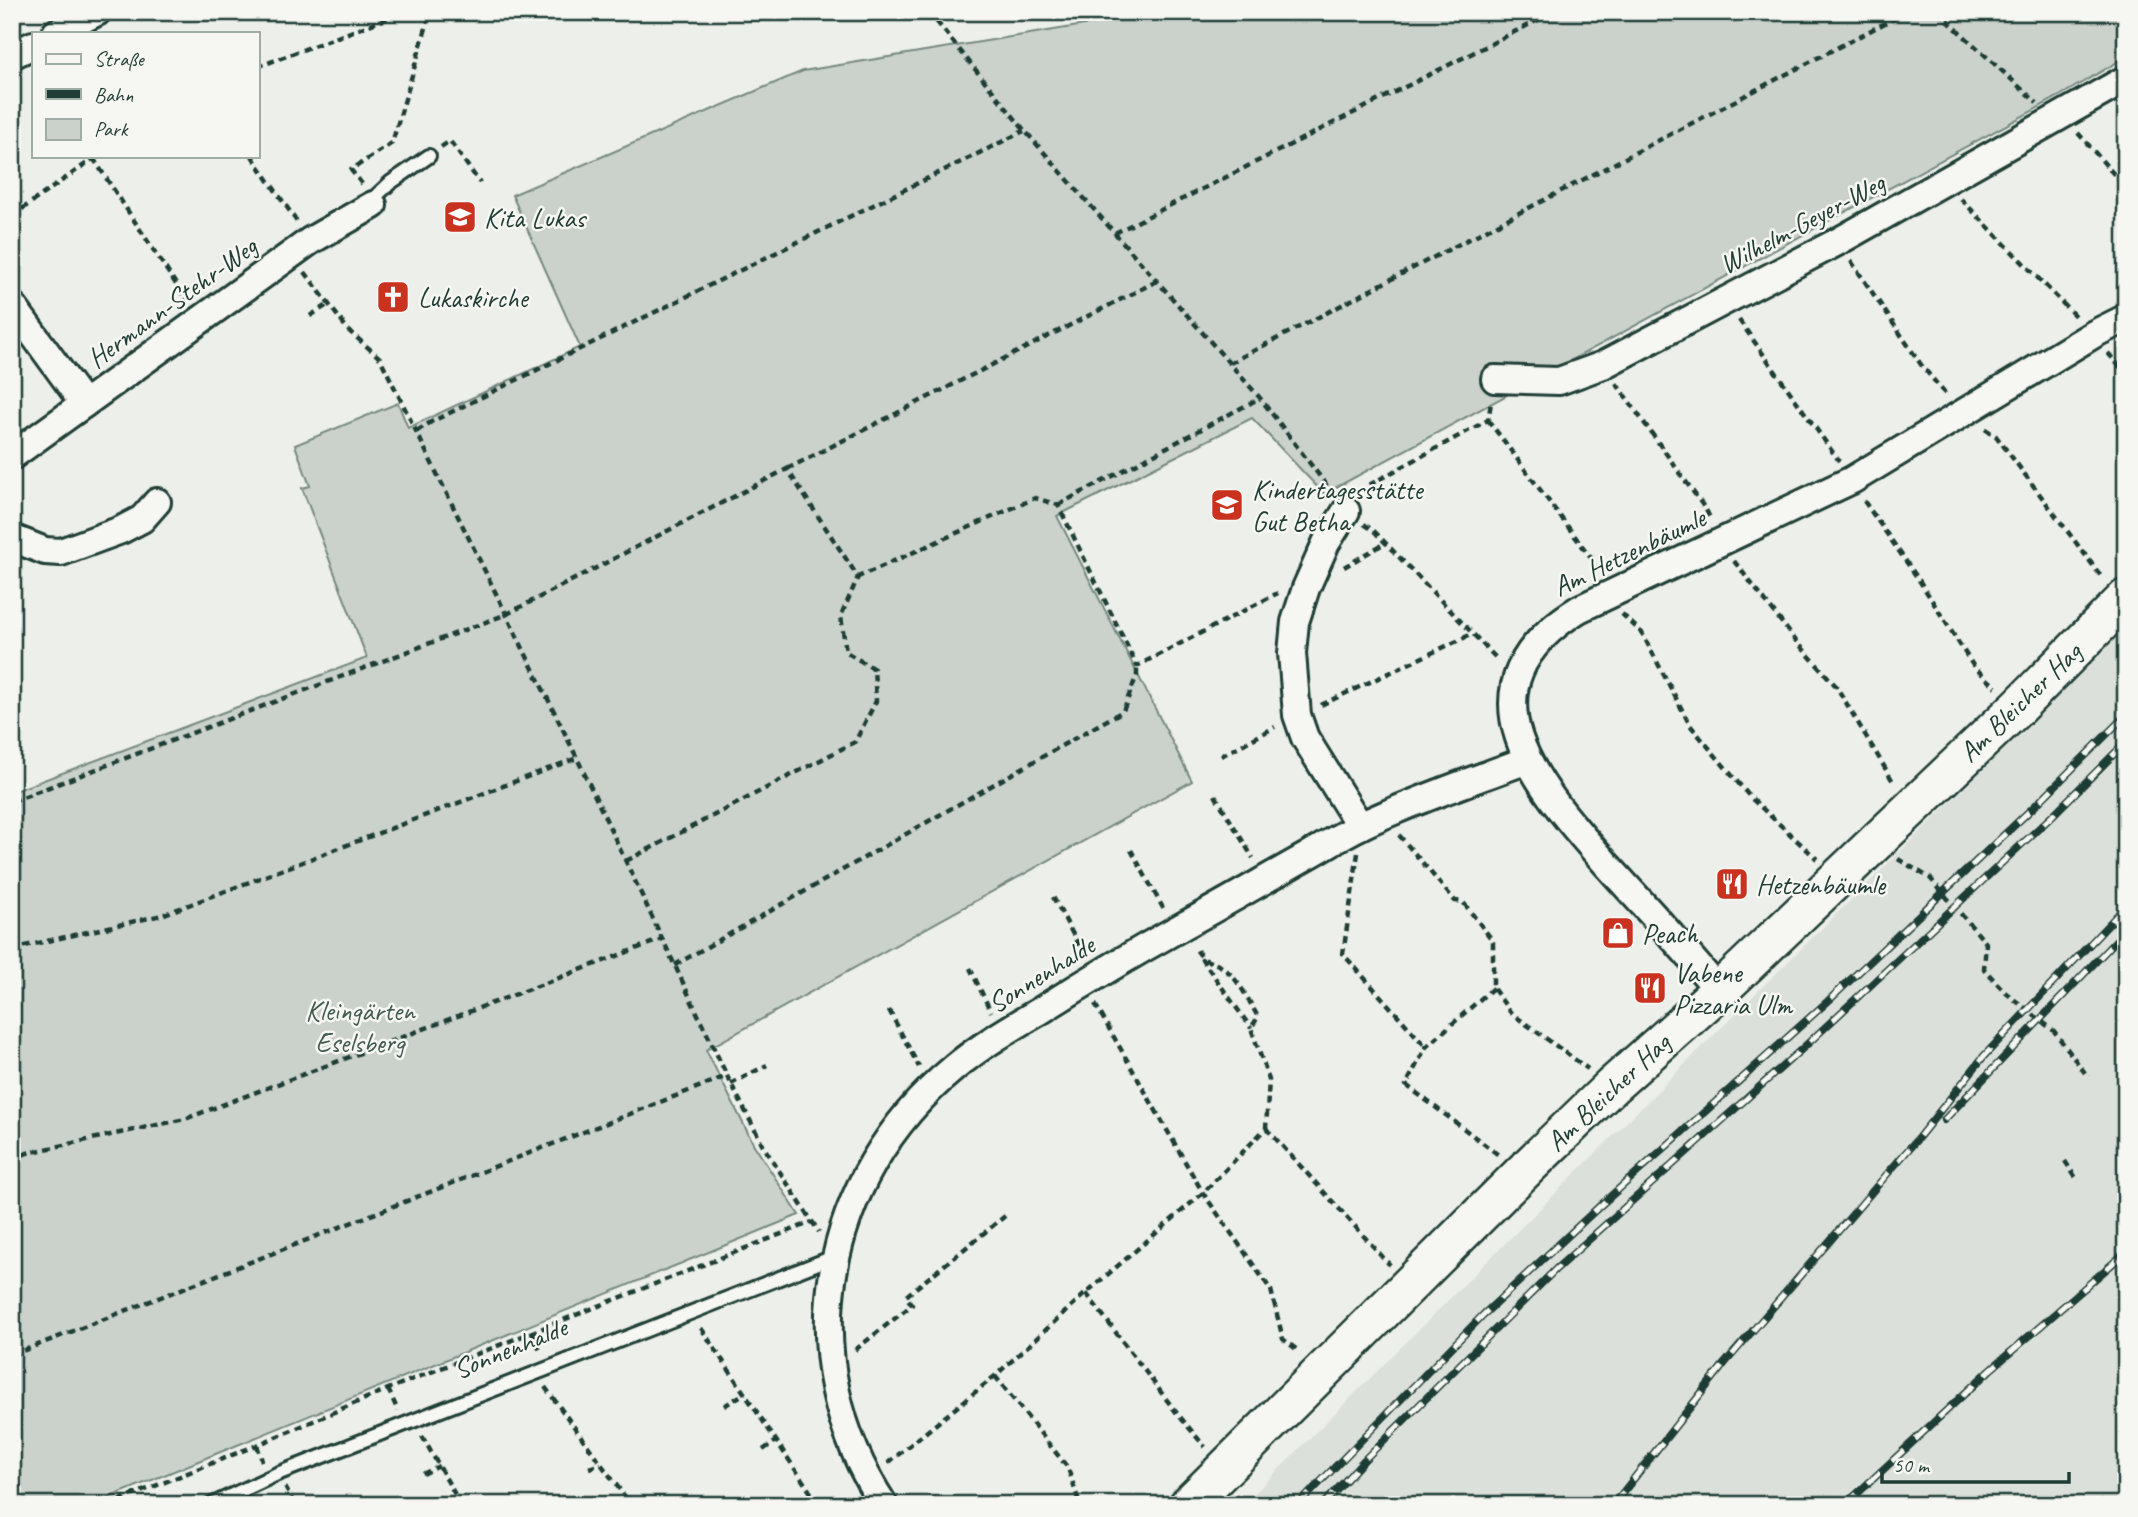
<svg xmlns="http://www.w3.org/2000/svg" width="2138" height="1517" viewBox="0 0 2138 1517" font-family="Caveat,sans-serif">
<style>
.built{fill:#dce0db}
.green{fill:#cbd2cc;stroke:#758880;stroke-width:2}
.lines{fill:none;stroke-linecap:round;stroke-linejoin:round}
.lane-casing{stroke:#1f3d34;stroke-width:18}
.street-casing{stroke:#1f3d34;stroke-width:32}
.secondary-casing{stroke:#1f3d34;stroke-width:42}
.path{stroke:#1f3d34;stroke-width:4.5;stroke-dasharray:7 5;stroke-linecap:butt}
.lane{stroke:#f6f6f2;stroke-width:12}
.street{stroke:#f6f6f2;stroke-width:26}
.secondary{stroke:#f6f6f2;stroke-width:37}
.rail-casing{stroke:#1f3d34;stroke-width:8}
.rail{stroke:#f6f6f2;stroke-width:5;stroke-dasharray:16;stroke-linecap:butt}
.labels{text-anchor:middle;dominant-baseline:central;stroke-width:5;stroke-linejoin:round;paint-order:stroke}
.poi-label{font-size:28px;fill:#1f3d34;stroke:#f6f6f2;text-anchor:start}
.street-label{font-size:28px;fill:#1f3d34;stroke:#f6f6f2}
.park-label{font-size:28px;fill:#415b52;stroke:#f6f6f2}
</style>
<rect width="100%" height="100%" fill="#edefea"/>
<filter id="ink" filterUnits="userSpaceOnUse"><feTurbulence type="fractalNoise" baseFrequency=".0143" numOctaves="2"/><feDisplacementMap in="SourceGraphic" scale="14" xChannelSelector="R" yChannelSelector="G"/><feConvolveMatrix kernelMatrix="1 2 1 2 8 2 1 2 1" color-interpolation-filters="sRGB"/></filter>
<g filter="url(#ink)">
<path class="built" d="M2126,629v876h-883l495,-494z"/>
<path class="green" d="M1164,12h962v45l-70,41 -732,396 -72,-76 -195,98 135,265 -486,269 48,95 45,70 -708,290h-79v-713l355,-134 -65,-170 8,-2 -15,-41 103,-42 10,25 172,-81 -68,-152 291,-124z"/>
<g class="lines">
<defs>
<g id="lane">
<path d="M373,205v-6l17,-16 39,-27"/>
<path d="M211,1505l66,-31 559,-218"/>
</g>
<g id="street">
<path d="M56,33l41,-21"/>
<path d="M12,55l21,-10"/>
<path d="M12,305l72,99"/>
<path d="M1495,379l64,2 44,-16 236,-124 287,-162"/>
<path d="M12,456l298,-215 63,-36"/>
<path d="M1346,511l-20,32 -20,45 -11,34 -3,31 5,62 8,23 55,88"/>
<path d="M12,538l33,13 16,1 60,-22 21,-11 15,-17"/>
<path d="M1719,991c-35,-43 -73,-83 -110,-124 -71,-80 -159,-178 -30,-258l273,-129 242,-146 32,-16"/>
<path d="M884,1505c-96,-146 -63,-327 70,-437 26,-22 57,-40 86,-57 47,-30 94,-58 143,-85 42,-23 83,-47 124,-70 18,-10 36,-22 55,-31 53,-25 110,-44 165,-65"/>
</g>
<path id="secondary" d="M1188,1505l340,-338 84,-81 107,-95 299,-284 108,-109"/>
</defs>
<use href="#lane" class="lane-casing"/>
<use href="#street" class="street-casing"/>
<use href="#secondary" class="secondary-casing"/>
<g class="path">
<path d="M929,12l96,119 235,267 71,93"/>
<path d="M1938,12l99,91"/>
<path d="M257,67l147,-55"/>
<path d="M2078,133l48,55"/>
<path d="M441,147l9,-6 30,42"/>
<path d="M252,156l45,66"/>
<path d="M93,158l94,143"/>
<path d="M362,184l-11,-14 41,-27 36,-122 -1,-9"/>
<path d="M1961,199l116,119"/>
<path d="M12,216l85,-60"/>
<path d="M1115,233l439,-221"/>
<path d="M1851,261l71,105 25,30"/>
<path d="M305,272l43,58 32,28 197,400 150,318 38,73 54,83"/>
<path d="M310,316l19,-12"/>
<path d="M1739,320l100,141"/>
<path d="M2108,353l18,21"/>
<path d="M1230,363l676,-351"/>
<path d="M1616,383l90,127 5,10"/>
<path d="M1488,420l104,139 5,16"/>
<path d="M1985,429l11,7 105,140"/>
<path d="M417,431l14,-9 593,-291"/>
<path d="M787,469l370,-188"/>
<path d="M1369,485l119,-65 3,-17"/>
<path d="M1864,501l55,79 55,87 22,20"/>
<path d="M1058,505l202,-107"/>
<path d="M1364,524l10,7 124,129"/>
<path d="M1734,561l62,80 40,45 58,97"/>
<path d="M1344,567l41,-24"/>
<path d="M1622,614l20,19 48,92 60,72 67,62"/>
<path d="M1321,705l151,-71"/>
<path d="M1221,756l54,-29"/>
<path d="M1215,795l38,63"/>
<path d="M12,801l495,-187 280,-145 71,108 177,-79 23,7 79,161 141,-73"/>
<path d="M1399,835l56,66 8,1 30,39v47l18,25 77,56"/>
<path d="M1131,850l32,58"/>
<path d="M1358,853l-15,101 83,93"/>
<path d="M1898,859l32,19 56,65 -2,26 22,24 48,38 34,46"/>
<path d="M626,861l229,-119 21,-41 -2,-32 -28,-17 -5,-36 17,-39"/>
<path d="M1053,897l32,60"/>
<path d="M12,949l150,-34 415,-157"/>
<path d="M1201,958l50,70"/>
<path d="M675,965l448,-254 14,-36v-9"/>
<path d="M970,968l21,44"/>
<path d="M1493,988l-67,59 -20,38 94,71"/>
<path d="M1095,1004l108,189 68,97 12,49 17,13"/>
<path d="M889,1010l30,57"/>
<path d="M731,1084l36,-19"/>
<path d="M1266,1128l124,137"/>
<path d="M12,1160l15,-7 158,-34 477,-180"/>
<path d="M2065,1161l13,20"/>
<path d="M1086,1293l90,119 29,35"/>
<path d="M701,1328l118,177"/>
<path d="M532,1332l9,21"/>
<path d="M855,1350l57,-45 -6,-9 99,-80"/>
<path d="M12,1355l715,-279"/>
<path d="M995,1376l73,92 12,37"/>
<path d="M545,1387l86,118"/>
<path d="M388,1389l10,22"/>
<path d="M724,1406l21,-13"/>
<path d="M422,1436l39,69"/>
<path d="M257,1445l5,16"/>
<path d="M763,1450l13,-9"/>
<path d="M888,1463l107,-87 91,-83 117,-100 63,-65 3,-48 -18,-52 7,-11c-9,-16 -18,-35 -32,-47 -13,-11 -21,-4 -31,-23"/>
<path d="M589,1468l12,-4"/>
<path d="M423,1474l16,-8"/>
<path d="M285,1487l10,18"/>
<path d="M108,1505l149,-60 131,-56 424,-167"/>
</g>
<use href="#lane" class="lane"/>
<use href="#street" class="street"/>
<use href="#secondary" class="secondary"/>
<defs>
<g id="rail">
<path d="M1944,1120l182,-190"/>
<path d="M1298,1505l185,-190 119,-111 225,-202 212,-200 87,-87"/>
<path d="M1323,1505l41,-45 192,-191 247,-221 248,-231 75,-75"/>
<path d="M1613,1505l112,-142 194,-226 65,-81 142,-150"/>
<path d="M1845,1505l145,-135 136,-118"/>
</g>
</defs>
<use href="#rail" class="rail-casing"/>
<use href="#rail" class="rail"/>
</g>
</g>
<defs>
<symbol id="school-square" viewBox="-11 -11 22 22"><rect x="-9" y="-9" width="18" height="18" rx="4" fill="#c8321e" stroke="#f6f6f2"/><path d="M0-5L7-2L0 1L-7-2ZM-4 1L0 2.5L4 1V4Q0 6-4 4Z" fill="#fff"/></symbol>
<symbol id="church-square" viewBox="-11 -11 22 22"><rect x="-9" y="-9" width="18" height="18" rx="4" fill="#c8321e" stroke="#f6f6f2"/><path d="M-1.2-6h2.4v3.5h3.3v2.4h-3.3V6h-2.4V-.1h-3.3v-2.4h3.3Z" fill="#fff"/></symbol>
<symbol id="restaurant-square" viewBox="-11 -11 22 22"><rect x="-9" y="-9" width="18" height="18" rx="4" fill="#c8321e" stroke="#f6f6f2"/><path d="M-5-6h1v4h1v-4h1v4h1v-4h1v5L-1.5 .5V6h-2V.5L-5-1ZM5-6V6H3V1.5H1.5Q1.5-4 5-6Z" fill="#fff"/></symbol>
<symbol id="shop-square" viewBox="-11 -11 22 22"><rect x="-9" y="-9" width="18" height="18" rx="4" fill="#c8321e" stroke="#f6f6f2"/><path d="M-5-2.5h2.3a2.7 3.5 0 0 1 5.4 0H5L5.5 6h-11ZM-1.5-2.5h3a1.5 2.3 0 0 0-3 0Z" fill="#fff"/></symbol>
</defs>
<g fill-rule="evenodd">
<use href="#school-square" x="441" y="198" width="38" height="38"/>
<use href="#church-square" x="374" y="278" width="38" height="38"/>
<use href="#school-square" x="1208" y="486" width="38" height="38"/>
<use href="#restaurant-square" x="1713" y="865" width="38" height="38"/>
<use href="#shop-square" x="1599" y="914" width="38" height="38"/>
<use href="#restaurant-square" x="1631" y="969" width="38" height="38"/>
</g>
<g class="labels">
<g class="poi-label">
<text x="484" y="217">Kita Lukas</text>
<text x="418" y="297">Lukaskirche</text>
<text x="1252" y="489">Kindertagesstätte<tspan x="1252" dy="32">Gut Betha</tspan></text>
<text x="1756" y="884">Hetzenbäumle</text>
<text x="1642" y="933">Peach</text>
<text x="1674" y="972">Vabene<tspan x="1674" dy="32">Pizzaria Ulm</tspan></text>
</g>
<g class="street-label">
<text transform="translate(1802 223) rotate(-28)">Wilhelm-Geyer-Weg</text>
<text transform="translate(172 302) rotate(-36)">Hermann-Stehr-Weg</text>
<text transform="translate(1629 552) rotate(-26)">Am Hetzenbäumle</text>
<text transform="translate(2020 702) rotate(-44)">Am Bleicher Hag</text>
<text transform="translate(1041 974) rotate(-32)">Sonnenhalde</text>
<text transform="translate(1608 1092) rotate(-43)">Am Bleicher Hag</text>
<text transform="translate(510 1348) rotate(-22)">Sonnenhalde</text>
</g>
<g class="park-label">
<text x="360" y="1010">Kleingärten<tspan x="360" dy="32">Eselsberg</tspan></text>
</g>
</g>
<rect width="2138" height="1517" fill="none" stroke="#f6f6f2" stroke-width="42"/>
<rect x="21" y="21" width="2096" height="1475" fill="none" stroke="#1f3d34" stroke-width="2.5" filter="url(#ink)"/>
<rect x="32" y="32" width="228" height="126" fill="#f6f6f2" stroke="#a0aca6" stroke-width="2"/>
<rect x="46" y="54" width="35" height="10" fill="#f6f6f2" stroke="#a0aca6" stroke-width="2"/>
<text x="94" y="66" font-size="21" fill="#1f3d34">Straße</text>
<rect x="46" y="89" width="35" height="10" fill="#1f3d34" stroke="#a0aca6" stroke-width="2"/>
<text x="94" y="102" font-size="21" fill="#1f3d34">Bahn</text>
<rect x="46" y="119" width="35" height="21" fill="#cbd2cc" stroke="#a0aca6" stroke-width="2"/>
<text x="94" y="136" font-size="21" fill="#1f3d34">Park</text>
<path d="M1882 1472v10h187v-10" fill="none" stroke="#1f3d34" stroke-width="3.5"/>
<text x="1893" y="1472" font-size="21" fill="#1f3d34" stroke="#f6f6f2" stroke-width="5" paint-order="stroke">50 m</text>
</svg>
